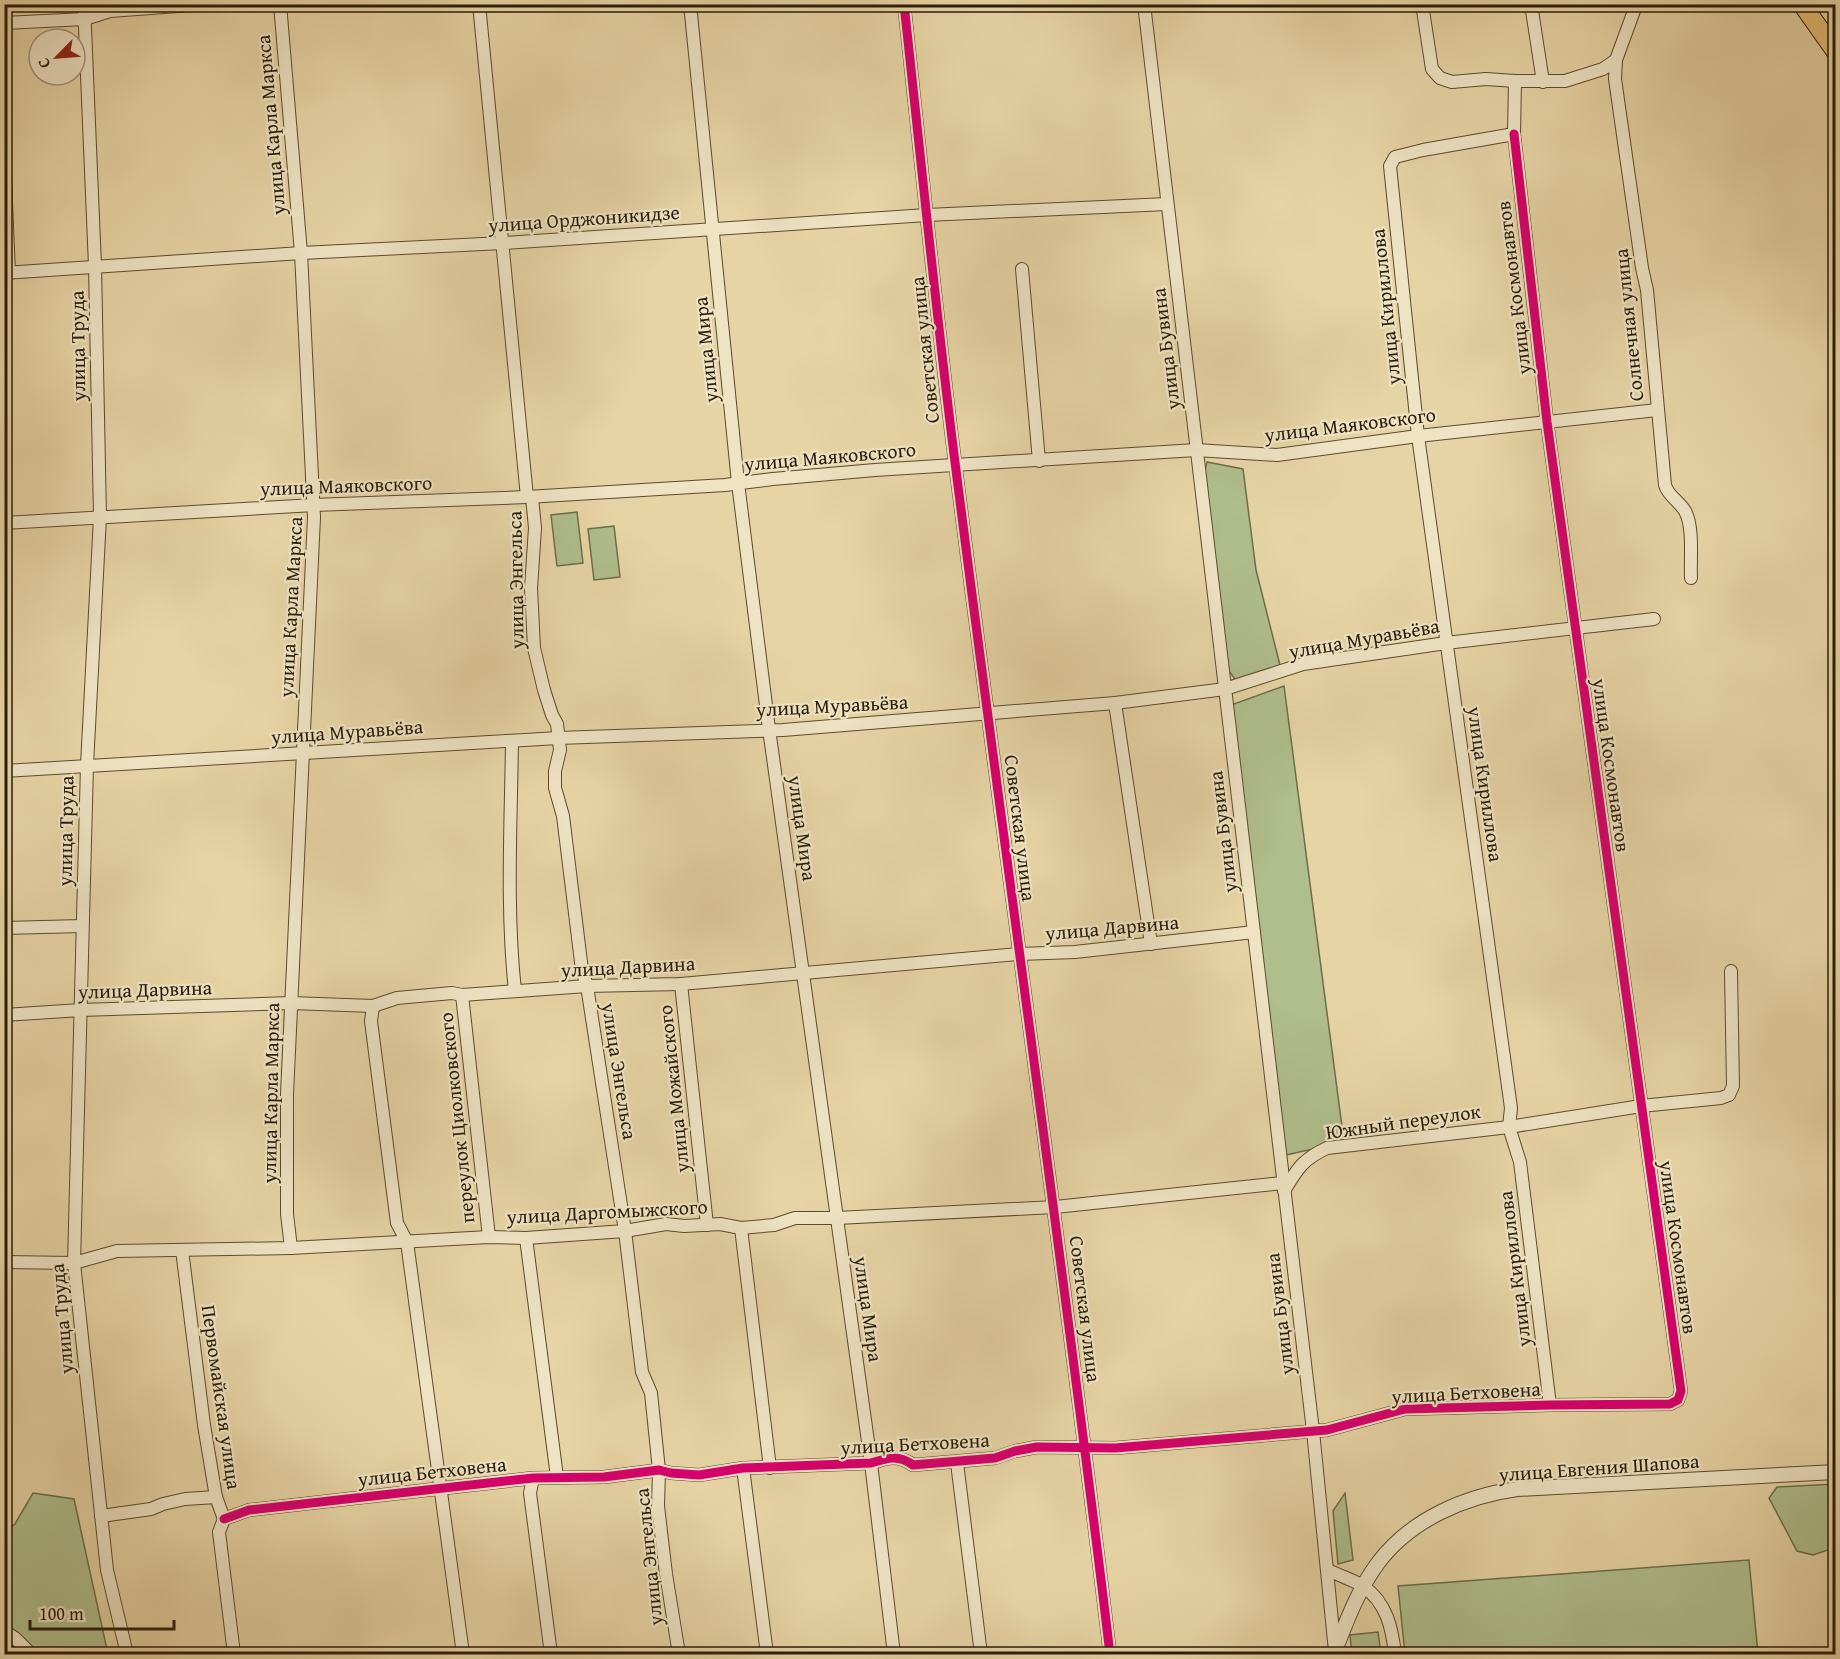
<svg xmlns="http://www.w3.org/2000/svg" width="1840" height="1659" viewBox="0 0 1840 1659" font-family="'Gentium Book Plus',serif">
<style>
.green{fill:#afbe8c;stroke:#6d6e4a;stroke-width:1.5}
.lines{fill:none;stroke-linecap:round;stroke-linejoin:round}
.minor-casing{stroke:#5a4b30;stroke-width:14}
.tertiary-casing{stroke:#5a4b30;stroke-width:16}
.primary-casing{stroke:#2b1d09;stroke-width:20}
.minor{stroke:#efe3c4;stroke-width:12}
.tertiary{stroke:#efe3c4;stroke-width:14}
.primary{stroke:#e4ba72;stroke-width:18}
.cycleway-casing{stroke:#efe3c4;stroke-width:13}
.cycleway{stroke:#d6006c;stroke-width:9}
.labels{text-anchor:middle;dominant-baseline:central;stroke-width:4.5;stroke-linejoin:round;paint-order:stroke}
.street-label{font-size:20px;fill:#2b1d09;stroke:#efe3c4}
</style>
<rect width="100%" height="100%" fill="#e7d4a5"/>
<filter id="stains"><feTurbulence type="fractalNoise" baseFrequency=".00333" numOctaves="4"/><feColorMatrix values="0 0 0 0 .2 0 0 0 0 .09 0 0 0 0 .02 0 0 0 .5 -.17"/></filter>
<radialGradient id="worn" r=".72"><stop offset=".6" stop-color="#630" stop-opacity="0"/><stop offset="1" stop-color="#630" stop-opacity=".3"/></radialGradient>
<g class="green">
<path d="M1207,462l36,7 13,101 25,99 -44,13 -8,-11 -25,-197z"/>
<path d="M577,512l6,51 -26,3 -6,-51z"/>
<path d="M614,526l6,51 -26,3 -6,-51z"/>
<path d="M1284,686l60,456 -58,13 -55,-450z"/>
<path d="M1835,1484v48l-4,17 -18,6 -16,-4 -28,-53 8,-11z"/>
<path d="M33,1493l41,6 34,155h-103l-1,-122 11,-8z"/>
<path d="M1345,1493l8,67 -15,4 -5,-53z"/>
<path d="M1749,1560l9,94h-353l-7,-68z"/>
<path d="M1378,1632l3,22h-29l-2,-19z"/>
</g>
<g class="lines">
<defs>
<g id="minor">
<path d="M84,4l11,262 5,251 -13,248 -13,498 33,307 20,84"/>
<path d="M280,4l21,249 13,264 -27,577v120l4,34"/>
<path d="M479,4l48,493"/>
<path d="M690,4l48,479 31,246 102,734 23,191"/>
<path d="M904,4c17,155 32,311 52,466 50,395 107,789 154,1184"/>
<path d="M1144,4l169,1427 22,220"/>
<path d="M1422,4l10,65 8,9 12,4 34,-3 29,2"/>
<path d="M1531,4l12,78"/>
<path d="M4,23l81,-4 25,-8 95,-7"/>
<path d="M1616,60l-1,19 27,189 5,22 18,195c3,11 14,16 20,26 9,16 5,49 6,67"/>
<path d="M4,155l5,118"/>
<path d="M1022,269l17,192"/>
<path d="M4,273l297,-20 202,-10 424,-28 240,-11"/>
<path d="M532,497l3,31 -4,60 3,60 10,42 8,25 5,9 3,26 -5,21v17l8,28 19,154 5,16 38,245 17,141 9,21 8,77 -1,36 8,68 13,80"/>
<path d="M4,523l310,-18 213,-8 198,-12 48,-6 102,-9 321,-20 81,5 141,-19 239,-26"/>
<path d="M1115,703l36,241"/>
<path d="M512,741c-1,83 -6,167 3,250"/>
<path d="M4,771l554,-33 225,-8 332,-27 110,-14 78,-25 143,-21 208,-24"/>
<path d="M4,928l78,-2"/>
<path d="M681,984l26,241"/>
<path d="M462,995l27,242"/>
<path d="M373,1006l-2,15 26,202 10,19 56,412"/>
<path d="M4,1015l77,-5 210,-7 82,3 24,-8 55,-5 10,2 125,-9 94,-2 338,-30 56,-2 179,-20"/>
<path d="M1284,1191c13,-22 19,-32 43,-43l182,-21 132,-21 80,-8 8,-3 4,-9 -2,-115"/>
<path d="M741,1228l29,240"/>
<path d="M526,1238l31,239"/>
<path d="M182,1250l22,175 12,72 8,22 -5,13 15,122"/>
<path d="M4,1262l70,1 43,-12 174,-3 198,-11 37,1 99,-7 41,-7 18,2 36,-2 21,4 33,-3 21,-7h42l218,-11 228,-24"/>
<path d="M1550,1405l-30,-243 -11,-35 2,-19 -93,-672 -28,-270 5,-9 28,-7 91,-16 1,-53h50l38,-12 13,-9 19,-52 6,-4"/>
<path d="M957,1463l24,191"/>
<path d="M743,1468l24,186"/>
<path d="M533,1478l-3,15 21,161"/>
<path d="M101,1516l50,-7 12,-5 22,-5 31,-2"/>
<path d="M224,1519l25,-9 284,-32 71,-1 55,-7 12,3 28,2 44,-7 128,-5c16,-5 27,-9 42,2l82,-7 20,-7 22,-4 78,1 212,-18 78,-21 145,-4 120,-1 8,-4 3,-9 -134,-969 -33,-288"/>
<path d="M1328,1570c10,5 27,11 35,16 24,17 29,42 32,68"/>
<path d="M4,1631l11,7 16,16"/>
</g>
<path id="tertiary" d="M1335,1654v-3c12,-31 23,-61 43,-88 32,-43 87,-67 139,-74l319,-17"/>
<path id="primary" d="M1802,4l34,48"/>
</defs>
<use href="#minor" class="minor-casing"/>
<use href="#tertiary" class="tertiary-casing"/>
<use href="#primary" class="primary-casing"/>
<use href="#minor" class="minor"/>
<use href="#tertiary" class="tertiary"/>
<use href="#primary" class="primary"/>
<defs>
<g id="cycleway">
<path d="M904,4c17,155 32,311 52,466 50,395 107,789 154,1184"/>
<path d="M224,1519l25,-9 284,-32 71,-1 55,-7 12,3 28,2 44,-7 128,-5c16,-5 27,-9 42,2l82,-7 20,-7 22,-4 78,1 212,-18 78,-21 145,-4 120,-1 8,-4 3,-9 -134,-969 -33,-288"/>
</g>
</defs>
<use href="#cycleway" class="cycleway-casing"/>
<use href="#cycleway" class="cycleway"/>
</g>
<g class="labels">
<g class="street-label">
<text transform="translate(270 125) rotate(-95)">улица Карла Маркса</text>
<text transform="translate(584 218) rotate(-4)">улица Орджоникидзе</text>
<text transform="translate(1513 288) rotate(-97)">улица Космонавтов</text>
<text transform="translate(1385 307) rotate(-96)">улица Кириллова</text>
<text transform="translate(1628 325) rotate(-96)">Солнечная улица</text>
<text transform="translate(77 346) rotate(-91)">улица Труда</text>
<text transform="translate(1165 349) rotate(-97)">улица Бувина</text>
<text transform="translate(705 350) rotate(-96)">улица Мира</text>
<text transform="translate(924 350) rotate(-96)">Советская улица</text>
<text transform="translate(1350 424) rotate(-7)">улица Маяковского</text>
<text transform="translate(830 456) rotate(-5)">улица Маяковского</text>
<text transform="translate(346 485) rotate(-2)">улица Маяковского</text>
<text transform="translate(515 580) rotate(-91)">улица Энгельса</text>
<text transform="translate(290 607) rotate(-87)">улица Карла Маркса</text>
<text transform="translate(1364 638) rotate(-10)">улица Муравьёва</text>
<text transform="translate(832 705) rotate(-3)">улица Муравьёва</text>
<text transform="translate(347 731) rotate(-4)">улица Муравьёва</text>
<text transform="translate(1612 765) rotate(82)">улица Космонавтов</text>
<text transform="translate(1486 784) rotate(82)">улица Кириллова</text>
<text transform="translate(803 828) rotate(82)">улица Мира</text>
<text transform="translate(1021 828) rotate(83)">Советская улица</text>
<text transform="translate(65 831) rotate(-89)">улица Труда</text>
<text transform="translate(1222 832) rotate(-97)">улица Бувина</text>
<text transform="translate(1112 927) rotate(-5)">улица Дарвина</text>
<text transform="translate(628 966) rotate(-3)">улица Дарвина</text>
<text transform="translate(145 989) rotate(-2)">улица Дарвина</text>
<text transform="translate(620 1071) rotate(81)">улица Энгельса</text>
<text transform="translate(673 1089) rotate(-96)">улица Можайского</text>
<text transform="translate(270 1093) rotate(-89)">улица Карла Маркса</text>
<text transform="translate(456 1118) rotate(-96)">переулок Циолковского</text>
<text transform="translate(1403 1121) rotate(-8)">Южный переулок</text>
<text transform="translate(607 1211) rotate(-3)">улица Даргомыжского</text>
<text transform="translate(1679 1247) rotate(82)">улица Космонавтов</text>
<text transform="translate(1514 1269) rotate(-97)">улица Кириллова</text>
<text transform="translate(869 1309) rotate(82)">улица Мира</text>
<text transform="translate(1086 1309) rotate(83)">Советская улица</text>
<text transform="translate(1279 1314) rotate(-97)">улица Бувина</text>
<text transform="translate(61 1319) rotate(-95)">улица Труда</text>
<text transform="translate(1466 1392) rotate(-3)">улица Бетховена</text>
<text transform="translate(222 1397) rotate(82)">Первомайская улица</text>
<text transform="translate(915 1443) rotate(-3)">улица Бетховена</text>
<text transform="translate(1599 1467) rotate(-4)">улица Евгения Шапова</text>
<text transform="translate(432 1471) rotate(-6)">улица Бетховена</text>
<text transform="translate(648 1557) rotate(-96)">улица Энгельса</text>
</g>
</g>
<rect width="1840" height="1659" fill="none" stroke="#e7d4a5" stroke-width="24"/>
<rect x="6" y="6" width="1828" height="1647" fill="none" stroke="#2b1d09" stroke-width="3"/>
<rect x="12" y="12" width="1816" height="1635" fill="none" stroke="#2b1d09" stroke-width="1.5"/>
<g transform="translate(57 57) rotate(245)"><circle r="28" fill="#efe3c4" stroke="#a19479" stroke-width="1.5"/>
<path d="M0-4.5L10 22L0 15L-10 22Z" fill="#8f2418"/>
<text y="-9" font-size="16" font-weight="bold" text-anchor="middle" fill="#2b1d09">С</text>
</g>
<path d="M30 1620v9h144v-9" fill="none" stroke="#2b1d09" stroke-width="3"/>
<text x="39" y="1620" font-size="18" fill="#2b1d09" stroke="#efe3c4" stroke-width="4.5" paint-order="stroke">100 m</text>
<rect width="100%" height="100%" filter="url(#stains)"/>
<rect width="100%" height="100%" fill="url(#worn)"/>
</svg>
